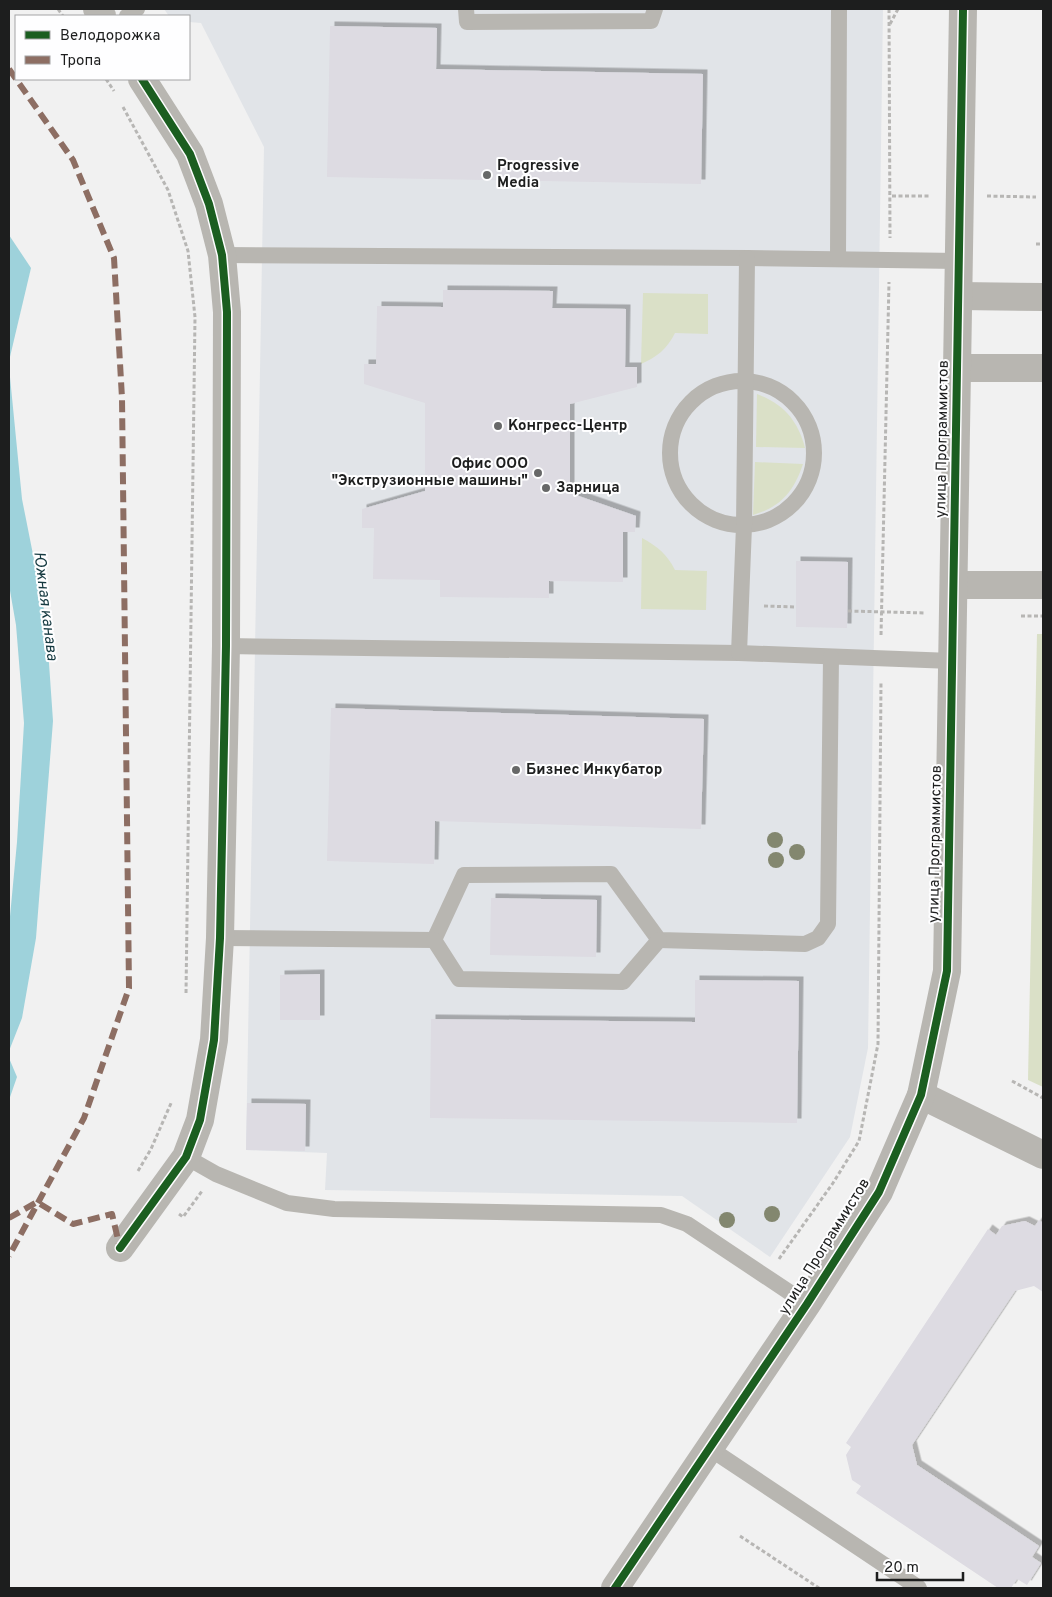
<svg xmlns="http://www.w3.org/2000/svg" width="1052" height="1597" viewBox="0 0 1052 1597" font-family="Overpass,sans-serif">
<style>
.built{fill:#e1e4e8}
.green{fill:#dae0c7}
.water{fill:#9ed2db}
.building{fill:#dddbe2;filter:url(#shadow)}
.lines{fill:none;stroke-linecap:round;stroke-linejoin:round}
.path{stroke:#b7b6b4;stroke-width:3;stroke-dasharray:4 2.5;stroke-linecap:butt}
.service{stroke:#b8b6b1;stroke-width:16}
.minor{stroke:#b8b6b1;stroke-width:28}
.tertiary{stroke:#b8b6b1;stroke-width:28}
.quiet{stroke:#8d6e63;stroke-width:6;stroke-dasharray:12 6;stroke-linecap:butt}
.cycleway-casing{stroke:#fefeff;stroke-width:11}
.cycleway{stroke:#1b5e20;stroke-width:8}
.tree{fill:#83876f}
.poi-dot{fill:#676868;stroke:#fefeff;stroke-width:2}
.labels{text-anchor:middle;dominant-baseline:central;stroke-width:4;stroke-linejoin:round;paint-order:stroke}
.poi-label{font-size:15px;font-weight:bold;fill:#1d1e1e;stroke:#fefeff;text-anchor:start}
.street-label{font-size:15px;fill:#1d1e1e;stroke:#fefeff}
.water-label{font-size:16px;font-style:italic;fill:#163a41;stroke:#fefeff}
</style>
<defs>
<filter id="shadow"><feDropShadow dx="4.5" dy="-4.5" stdDeviation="0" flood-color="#0004"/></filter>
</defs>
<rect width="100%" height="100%" fill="#f1f1f1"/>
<path class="built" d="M164,9h719l-15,1039 -18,89 -80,120 -88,-61 -357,-6 2,-37 -81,-3 18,-1003 -63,-124 -12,-1v-6h-20z"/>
<g class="green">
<path d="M643,293l65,1v40l-33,-1c-8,16 -18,24 -34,31z"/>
<path d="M757,394c27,10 41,27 48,54l-49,-1z"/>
<path d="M755,462l48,2c-9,27 -22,43 -50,51z"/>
<path d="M642,538c15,8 25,16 33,32l32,1 -1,39 -65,-1z"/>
<path d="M1037,634h6v453l-15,-7z"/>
</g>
<g class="water">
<path d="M9,235l22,33 -22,93z"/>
<path d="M9,367l13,132 24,121 7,101 -17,217 -14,80 -13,33v-124l8,-85 7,-119 -8,-98 -7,-40z"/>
<path d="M9,1058l8,19 -8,23z"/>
</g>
<g class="building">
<path d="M330,26l107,2 -1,41 267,5 -2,110 -374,-7z"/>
<path d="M443,290l110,1 -1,17 74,1 -1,58h12v20l-67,17v89l66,23 -1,16h-12v50l-74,-1v17l-109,-1v-17l-67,-1 1,-51h-12v-19l63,-18v-88l-61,-19v-20h12l1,-58 66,1z"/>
<path d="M796,561l52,1 -1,66 -51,-1z"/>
<path d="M331,708l373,11 -3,110 -266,-8 -1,43 -107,-3z"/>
<path d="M491,898l106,2 -1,57 -106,-2z"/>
<path d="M320,974v46h-40v-45z"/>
<path d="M695,980l104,1 -2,142 -367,-5 1,-99 264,3z"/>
<path d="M247,1103l59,1 -1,47 -59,-1z"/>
<path d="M1039,1220l4,3v69l-9,-6 -19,5 -103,154 5,20 122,81 -7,11 9,6 -14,22 -10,-6 -6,9h-13l-142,-95 5,-7 -9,-6 -6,-25 5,-8 -5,-4 142,-214 8,6 6,-9 23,-5 10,5z"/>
</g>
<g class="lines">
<g class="path">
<path d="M58,9l5,7"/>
<path d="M889,9l1,229"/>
<path d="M890,24l8,-15"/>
<path d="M106,79l8,12"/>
<path d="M123,107l45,83 20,61 7,66 -9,677"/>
<path d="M892,196h39"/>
<path d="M987,196l49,1"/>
<path d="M1036,244h7"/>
<path d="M764,606l32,1"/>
<path d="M848,611l77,2"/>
<path d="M1021,616h22"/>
<path d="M881,635l8,-353"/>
<path d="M1012,1081l31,17"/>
<path d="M138,1171l13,-22 21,-48"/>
<path d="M179,1214l4,3 19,-26"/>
<path d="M779,1259l54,-76 26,-42 19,-97 3,-362"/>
<path d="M740,1536l79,52"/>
</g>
<g class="service">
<path d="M466,9l1,13 184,-1 4,-12"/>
<path d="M127,16l10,-7"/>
<path d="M222,255l525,3 212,3"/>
<path d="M838,259l1,-250"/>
<circle cx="742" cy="453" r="72"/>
<path d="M226,646l513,7 213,8"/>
<path d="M739,653l5,-127 3,-268"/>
<path d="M220,938l214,2 30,-65 147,-1 48,66 146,4 13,-6 10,-14 3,-267"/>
<path d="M434,940l25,39 164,3 36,-42"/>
<path d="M186,1157l30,17 71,29 47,6 327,6 26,9 120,80"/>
<path d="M709,1448l210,140"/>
</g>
<g class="minor">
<path d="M97,9l5,7"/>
<path d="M954,585h89"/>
<path d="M921,1095l122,60"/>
<path d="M120,1248l66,-91 14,-37 14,-80 6,-102 6,-292 1,-334 -5,-57 -13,-51 -19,-50 -48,-75"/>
</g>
<g class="tertiary">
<path d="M959,296l84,1"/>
<path d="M958,368h85"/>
<path d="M615,1588l192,-284 72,-112 42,-97 26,-124 16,-962"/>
</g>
<g class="quiet">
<path d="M9,69l64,91 41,98 8,140 7,590 -45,130 -75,138"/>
<path d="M9,1218l28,-16 36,22 39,-10 8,34"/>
</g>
<defs>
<g id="cycleway">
<path d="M120,1248l66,-91 14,-37 14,-80 6,-102 6,-292 1,-334 -5,-57 -13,-51 -19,-50 -48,-75"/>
<path d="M615,1588l192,-284 72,-112 42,-97 26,-124 16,-962"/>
</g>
</defs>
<use href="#cycleway" class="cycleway-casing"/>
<use href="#cycleway" class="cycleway"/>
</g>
<g class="tree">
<circle cx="775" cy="840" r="8"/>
<circle cx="797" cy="852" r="8"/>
<circle cx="776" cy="860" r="8"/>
<circle cx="772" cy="1214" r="8"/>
<circle cx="727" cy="1220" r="8"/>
</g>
<g class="poi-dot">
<circle cx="487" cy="175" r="5"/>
<circle cx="498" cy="426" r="5"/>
<circle cx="538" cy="473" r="5"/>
<circle cx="546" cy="488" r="5"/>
<circle cx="516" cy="770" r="5"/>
</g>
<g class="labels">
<g class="poi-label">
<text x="497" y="166">Progressive<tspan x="497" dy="17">Media</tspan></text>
<text x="508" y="426">Конгресс-Центр</text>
<text x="528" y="464" text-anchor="end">Офис ООО<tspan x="528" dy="17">"Экструзионные машины"</tspan></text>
<text x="556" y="488">Зарница</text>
<text x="526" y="770">Бизнес Инкубатор</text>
</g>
<g class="street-label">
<text transform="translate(943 439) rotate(-89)">улица Программистов</text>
<text transform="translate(936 844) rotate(-89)">улица Программистов</text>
<text transform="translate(825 1247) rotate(-58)">улица Программистов</text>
</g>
<g class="water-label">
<text transform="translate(45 606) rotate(83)">Южная канава</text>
</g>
</g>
<rect width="1052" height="1597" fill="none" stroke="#1d1e1e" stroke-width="20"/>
<rect x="15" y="15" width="175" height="65" fill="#fefeff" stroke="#a4a4a5"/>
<rect x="25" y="31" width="25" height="8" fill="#1b5e20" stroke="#a4a4a5"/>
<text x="60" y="40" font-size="15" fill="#1d1e1e">Велодорожка</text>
<rect x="25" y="56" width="25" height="8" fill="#8d6e63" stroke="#a4a4a5"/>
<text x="60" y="65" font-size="15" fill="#1d1e1e">Тропа</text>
<path d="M877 1572v8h86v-8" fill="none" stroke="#1d1e1e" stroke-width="2.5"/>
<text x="884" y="1572" font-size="15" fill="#1d1e1e" stroke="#fefeff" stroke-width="4" paint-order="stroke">20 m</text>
</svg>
